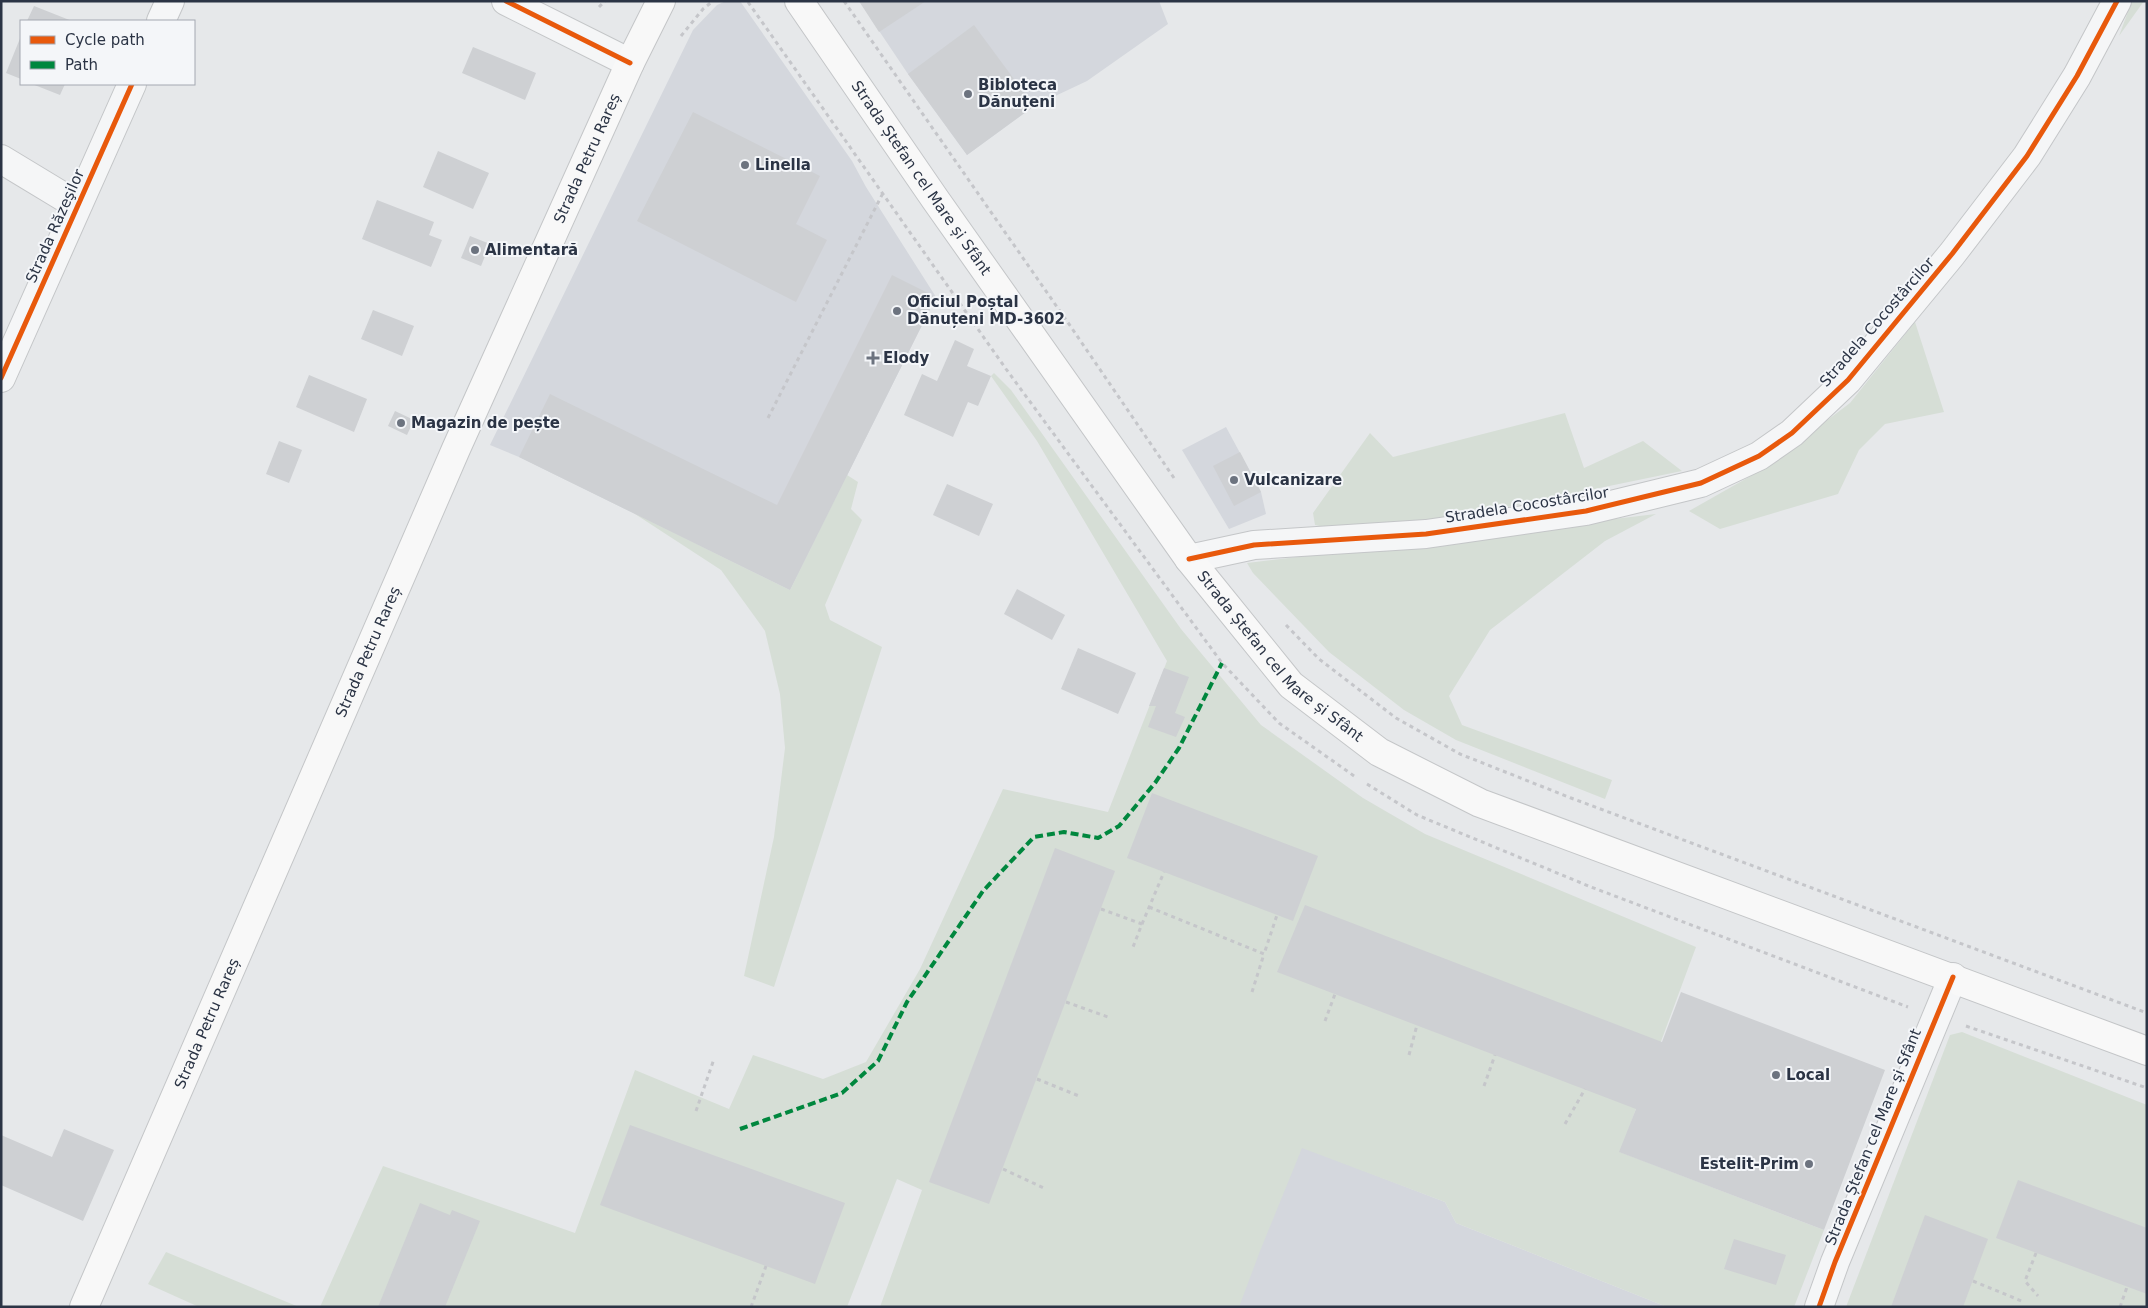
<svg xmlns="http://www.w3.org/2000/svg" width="2148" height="1308" viewBox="0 0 2148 1308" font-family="'DejaVu Sans',sans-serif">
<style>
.built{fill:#d4d7dd}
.green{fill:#d6ded6}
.building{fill:#ced0d3}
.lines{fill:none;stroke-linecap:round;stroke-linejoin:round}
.street-casing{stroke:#c4c6c8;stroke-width:30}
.secondary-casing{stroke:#c4c6c8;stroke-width:30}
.path{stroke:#c5c6ca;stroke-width:3;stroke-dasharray:4 4;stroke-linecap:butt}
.street{stroke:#f5f6f7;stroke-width:28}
.secondary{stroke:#f8f8f8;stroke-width:28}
.quiet{stroke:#00873e;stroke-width:4;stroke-dasharray:8 4;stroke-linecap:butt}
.cycleway-casing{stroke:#f4f6f9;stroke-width:8}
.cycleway{stroke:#e8590c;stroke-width:5}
.poi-dot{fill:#6c737f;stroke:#f4f6f9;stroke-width:2}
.labels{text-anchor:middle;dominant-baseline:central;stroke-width:4;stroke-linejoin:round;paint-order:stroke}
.poi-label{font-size:15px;font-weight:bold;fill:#2b3445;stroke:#f4f6f9;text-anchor:start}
.street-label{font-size:15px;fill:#2b3445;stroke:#f4f6f9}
</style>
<rect width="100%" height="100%" fill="#e6e8ea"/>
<g class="built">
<path d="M726,1h14l112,160 14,26 70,110 -146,293 -271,-133 -29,-12 203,-415 24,-25z"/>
<path d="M859,1h300l9,23 -81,57 -53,25 -67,49 -59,-81z"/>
<path d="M1226,427l35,65 5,22 -37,15 -47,-79z"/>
<path d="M1302,1147l143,55 11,21 211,84h-787z"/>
</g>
<g class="green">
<path d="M2132,1h12l-25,35z"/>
<path d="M1915,322l29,90 -59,12 -26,26 -21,44 -118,35 -31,-18 74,-42 87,-66z"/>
<path d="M994,373l17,17 170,239 80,96 102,73 62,36 271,113 -76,205 204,78 -30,77h-127l-211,-84 -11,-21 -143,-54 -42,103 -21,56h-359l42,-117 -25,-11 -50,128h-527l63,-141 192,67 60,-163 94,39 24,-54 70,24 43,-17 54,-93 83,-180 105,23 59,-151 -130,-220 -46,-65z"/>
<path d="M1565,413l19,55 59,-27 39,30 -219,45 -125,14 -23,-5 -2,-12 57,-80 23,24z"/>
<path d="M847,475l11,7 -7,27 11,11 -37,85 5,15 52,27 -108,340 -30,-11 30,-139 11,-89 -5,-54 -15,-63 -44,-61 -89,-58 158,78z"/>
<path d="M1656,514l-51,27 -115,89 -41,66 13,29 150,55 -7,19 -149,-59 -52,-30 -75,-58 -76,-79 -6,-10z"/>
<path d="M1962,1032l185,73v202h-301l104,-272z"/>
<path d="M166,1252l133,55h-100l-51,-23z"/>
</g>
<g class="building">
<path d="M859,1h67l-47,31z"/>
<path d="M34,6l38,15h-45z"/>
<path d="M974,25l60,81 -67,49 -59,-81z"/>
<path d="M21,36v43l-15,-6z"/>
<path d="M473,47l63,26 -11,27 -63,-27z"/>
<path d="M32,84h33l-5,11z"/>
<path d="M693,112l127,64 -24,48 31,16 -31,62 -159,-81z"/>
<path d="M438,151l51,22 -16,36 -50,-22z"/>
<path d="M377,200l57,22 -5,13 13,5 -11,27 -69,-28z"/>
<path d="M470,236l20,8 -9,22 -20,-8z"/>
<path d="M892,275l44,22 -146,293 -271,-133 31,-63 227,111z"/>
<path d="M373,310l41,16 -12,30 -41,-17z"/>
<path d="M955,340l19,9 -7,17 24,10 -13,30 -10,-4 -15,35 -49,-22 18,-41 15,7z"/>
<path d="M309,375l58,24 -13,33 -58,-25z"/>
<path d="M395,411l19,9 -7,15 -19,-9z"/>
<path d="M279,441l23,9 -13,33 -23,-9z"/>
<path d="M1240,452l21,40 -27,14 -21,-40z"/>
<path d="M947,484l46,20 -14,32 -46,-21z"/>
<path d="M1017,589l48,26 -13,25 -48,-26z"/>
<path d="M1078,648l58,25 -18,41 -57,-25z"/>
<path d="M1164,668l25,9 -14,36 10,4 -9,20 -28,-10 8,-21h-7z"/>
<path d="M1152,793l166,63 -25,65 -166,-63z"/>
<path d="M1055,848l60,23 -126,333 -60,-22z"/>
<path d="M1305,905l357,137 19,-50 204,78 -61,160 -205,-78 17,-43 -359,-137z"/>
<path d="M630,1125l215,78 -30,81 -215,-79z"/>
<path d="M64,1129l50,21 -31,71 -82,-36v-50l51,22z"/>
<path d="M2018,1180l129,48v66l-151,-56z"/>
<path d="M420,1203l30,12 2,-5 28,11 -35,86h-67z"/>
<path d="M1925,1215l63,24 -25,68h-72z"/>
<path d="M1734,1239l52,16 -10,30 -52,-16z"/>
</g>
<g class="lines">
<defs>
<g id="street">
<path d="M506,1l124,62"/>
<path d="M161,21l9,-20"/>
<path d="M1,159l76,46"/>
<path d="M1,378l131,-294"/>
<path d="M1189,559l65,-14 172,-11 160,-23 115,-28 58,-27 33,-23 56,-53 104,-126 75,-98 50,-80 40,-75"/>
<path d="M1819,1307l16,-45 118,-285"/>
</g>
<g id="secondary">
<path id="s1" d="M799,1l136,198 254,360 102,126 88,67 101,51 667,248"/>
<path id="s2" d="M84,1307l372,-858 174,-386 31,-62"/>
</g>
</defs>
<use href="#street" class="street-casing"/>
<use href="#secondary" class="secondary-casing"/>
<g class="path">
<path d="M844,1l227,326 103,151"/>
<path d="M748,2l258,367 216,294 57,60 78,55"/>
<path d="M599,7l6,-6"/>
<path d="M681,36l22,-27 10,-8"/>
<path d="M768,418l115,-225"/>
<path d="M1286,625l33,34 77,59 64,36 111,44 576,215"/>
<path d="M1367,784l50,31 174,72 317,120"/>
<path d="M1149,907l115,47 13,-39"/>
<path d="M1101,909l41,15 -9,23"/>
<path d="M1142,924l22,-52"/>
<path d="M1252,992l12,-38"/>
<path d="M1066,1002l42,15"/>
<path d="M1325,1021l10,-27"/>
<path d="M1966,1026l181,62"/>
<path d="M1409,1055l8,-30"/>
<path d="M1037,1079l42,17"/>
<path d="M1484,1086l11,-31"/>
<path d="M696,1111l18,-52"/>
<path d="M1565,1124l20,-35"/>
<path d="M1003,1169l43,20"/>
<path d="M2036,1253l-11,28 13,15"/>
<path d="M1973,1281l51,21"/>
<path d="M751,1307l15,-41"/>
<path d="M2120,1307l7,-20"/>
</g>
<use href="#street" class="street"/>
<use href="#secondary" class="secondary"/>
<path class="quiet" d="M740,1129l102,-36 36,-32 29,-59 76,-111 51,-54 30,-5 34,6 21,-12 36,-43 24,-35 43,-85"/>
<defs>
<g id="cycleway">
<path d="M506,1l124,62"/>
<path d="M1,378l131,-294"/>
<path d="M1189,559l65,-14 172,-11 160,-23 115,-28 58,-27 33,-23 56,-53 104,-126 75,-98 50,-80 40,-75"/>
<path d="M1819,1307l16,-45 118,-285"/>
</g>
</defs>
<use href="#cycleway" class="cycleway-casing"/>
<use href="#cycleway" class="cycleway"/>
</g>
<g class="poi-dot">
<circle cx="968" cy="94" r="5"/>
<circle cx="745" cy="165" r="5"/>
<circle cx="475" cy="250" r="5"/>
<circle cx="897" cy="311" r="5"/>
<path d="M870.5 350.5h5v5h5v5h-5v5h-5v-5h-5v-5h5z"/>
<circle cx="401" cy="423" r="5"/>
<circle cx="1234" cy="480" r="5"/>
<circle cx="1776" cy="1075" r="5"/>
<circle cx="1809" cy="1164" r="5"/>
</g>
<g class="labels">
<g class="poi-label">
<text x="978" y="85">Bibloteca<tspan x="978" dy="17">Dănuțeni</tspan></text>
<text x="755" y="165">Linella</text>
<text x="485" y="250">Alimentară</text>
<text x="907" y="302">Oficiul Poștal<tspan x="907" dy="17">Dănuțeni MD-3602</tspan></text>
<text x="883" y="358">Elody</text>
<text x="411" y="423">Magazin de pește</text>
<text x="1244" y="480">Vulcanizare</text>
<text x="1786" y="1075">Local</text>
<text x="1799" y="1164" text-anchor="end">Estelit-Prim</text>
</g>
<g class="street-label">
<text stroke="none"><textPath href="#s2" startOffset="1254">Strada Petru Rareș</textPath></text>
<text stroke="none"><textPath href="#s1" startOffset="215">Strada Ștefan cel Mare și Sfânt</textPath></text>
<text transform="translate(55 226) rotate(-66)">Strada Răzeşilor</text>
<text transform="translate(1877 322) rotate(-49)">Stradela Cocostârcilor</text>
<text transform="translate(1527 505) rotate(-9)">Stradela Cocostârcilor</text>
<text stroke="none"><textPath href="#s2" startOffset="714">Strada Petru Rareș</textPath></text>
<text stroke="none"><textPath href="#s1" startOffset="815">Strada Ștefan cel Mare și Sfânt</textPath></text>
<text stroke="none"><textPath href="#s2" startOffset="309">Strada Petru Rareș</textPath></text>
<text transform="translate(1873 1137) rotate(-68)">Strada Ștefan cel Mare și Sfânt</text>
</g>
</g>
<rect width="2148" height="1308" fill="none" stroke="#2b3445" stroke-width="5"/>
<rect x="20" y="20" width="175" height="65" fill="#f4f6f9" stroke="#a4a8b1"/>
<rect x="30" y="36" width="25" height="8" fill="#e8590c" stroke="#a4a8b1"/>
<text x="65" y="45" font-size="15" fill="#2b3445">Cycle path</text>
<rect x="30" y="61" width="25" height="8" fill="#00873e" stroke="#a4a8b1"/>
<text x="65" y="70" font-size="15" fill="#2b3445">Path</text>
</svg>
